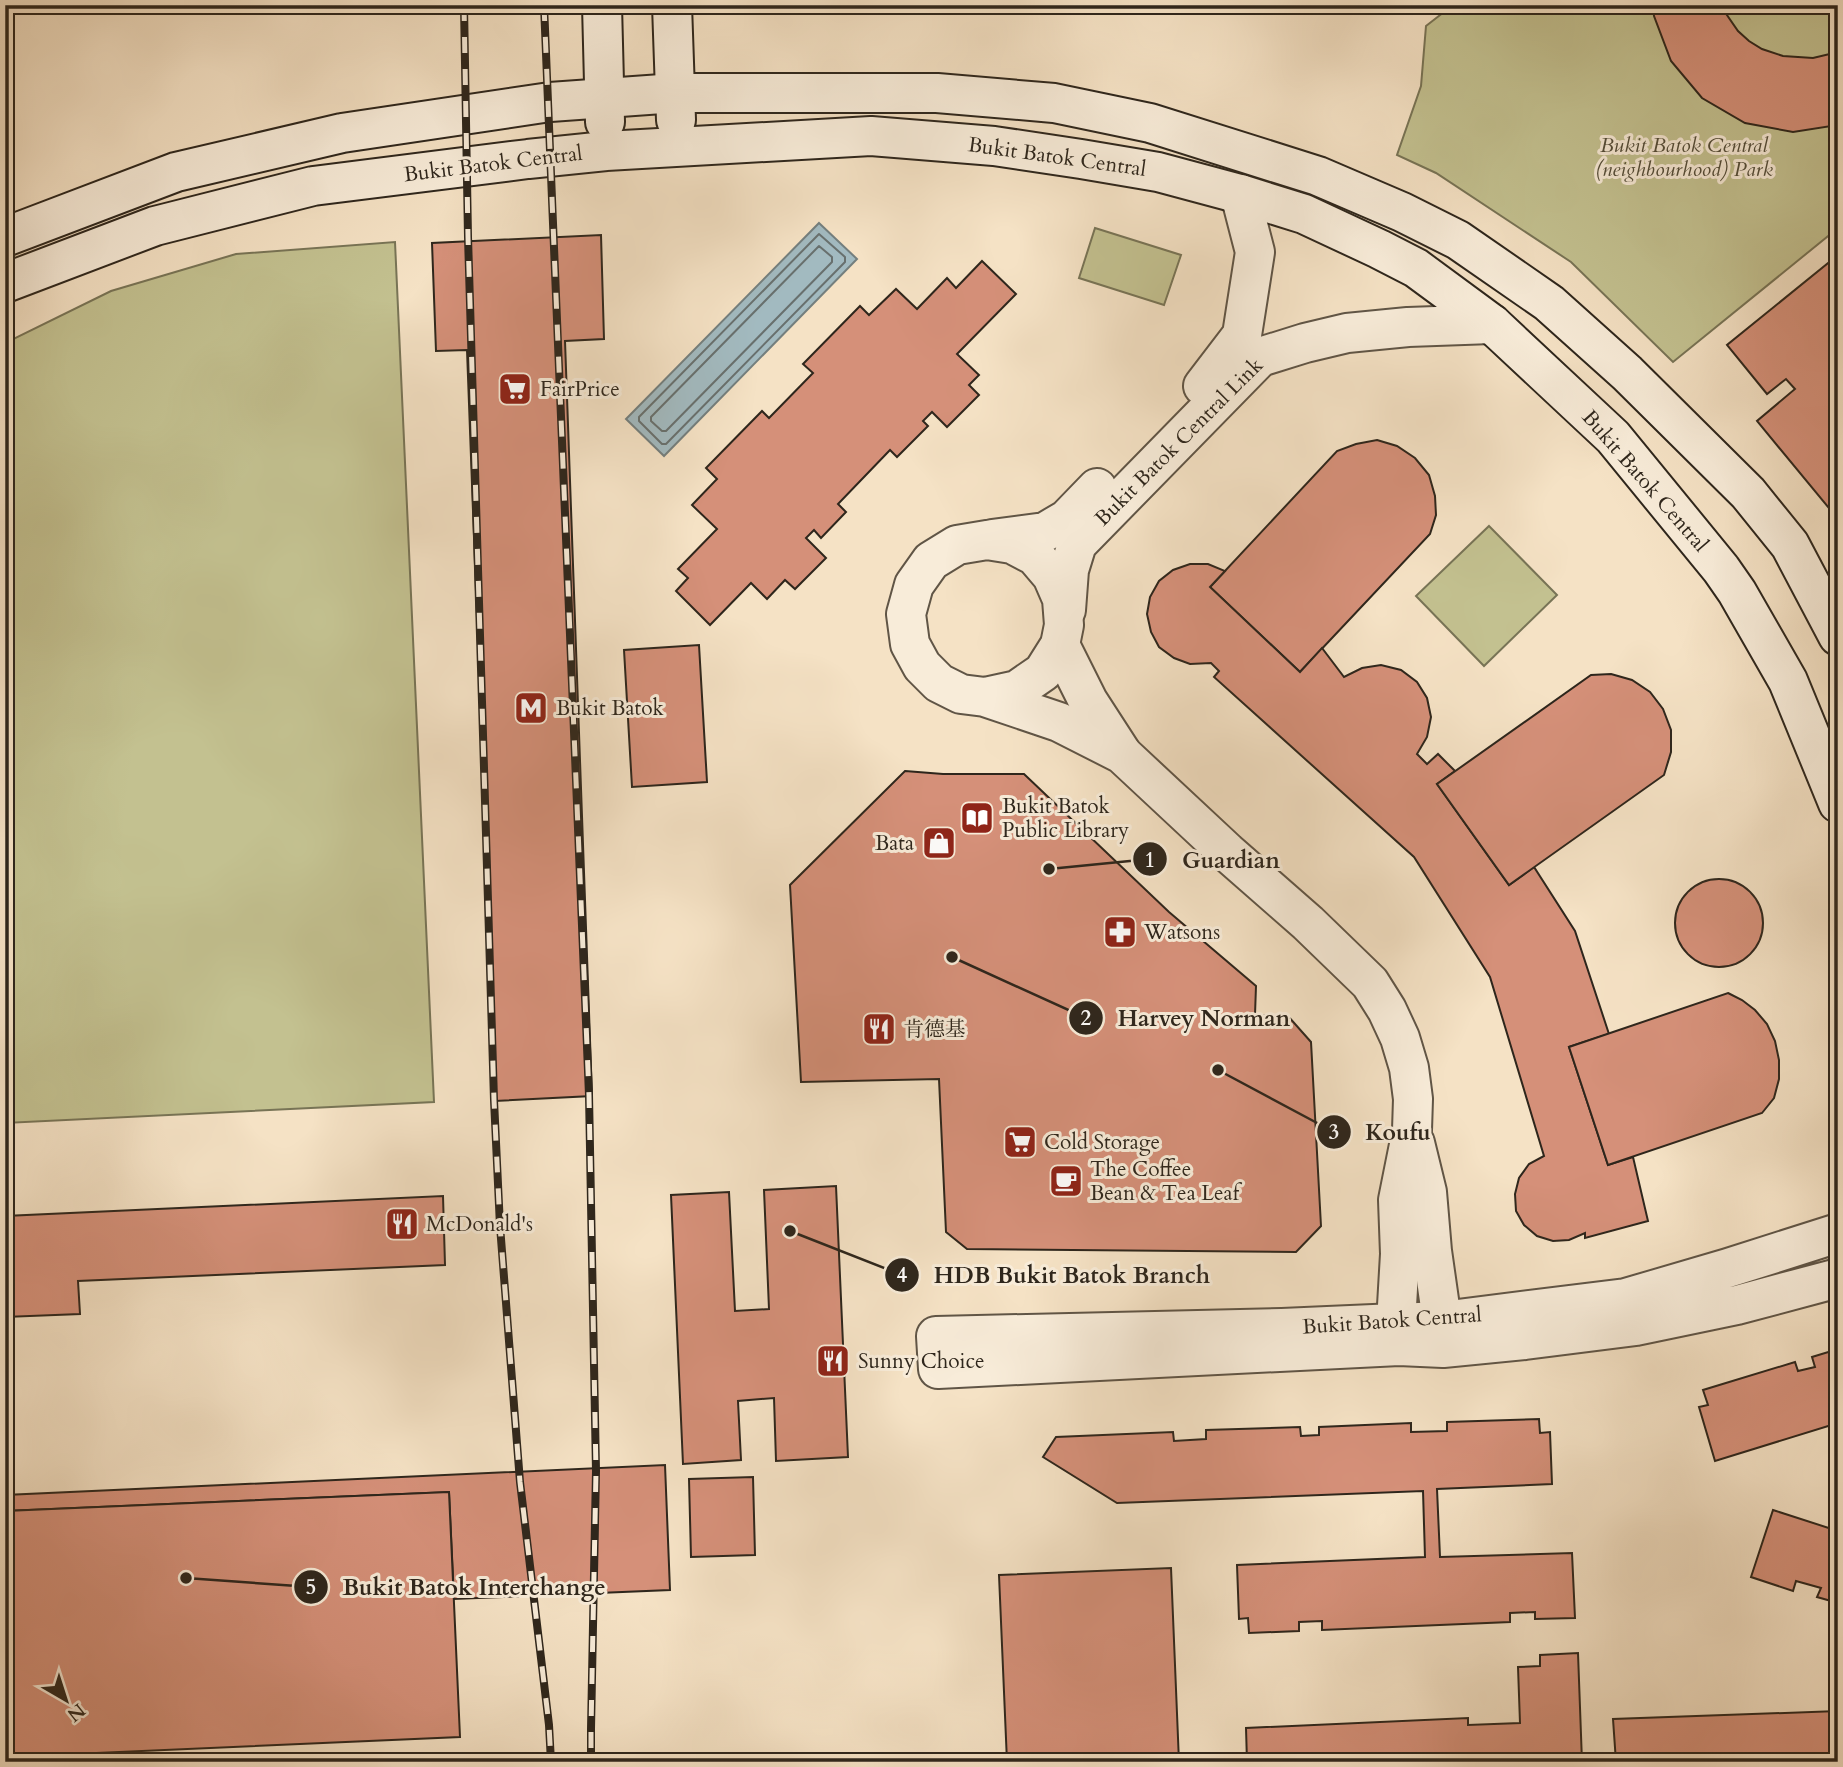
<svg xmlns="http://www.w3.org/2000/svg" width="1843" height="1767" viewBox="0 0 1843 1767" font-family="Cardo,'Noto Serif SC',serif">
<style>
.green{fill:#c3c190;stroke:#787456;stroke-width:2}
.water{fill:#a2bac0;stroke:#747f7e;stroke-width:2}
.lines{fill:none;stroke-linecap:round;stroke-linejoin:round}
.shore{stroke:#68706e;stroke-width:2}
.building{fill:#d59079;stroke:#2e261c;stroke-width:2}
.street-casing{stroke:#605546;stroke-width:42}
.secondary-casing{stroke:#2e261c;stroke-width:42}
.street{stroke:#f8ecd9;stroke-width:38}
.secondary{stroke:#f8ecd9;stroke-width:38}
.rail-casing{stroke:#2e261c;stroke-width:8}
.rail{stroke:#f8ecd9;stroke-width:5;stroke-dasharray:16;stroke-linecap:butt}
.labels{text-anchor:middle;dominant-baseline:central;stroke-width:6;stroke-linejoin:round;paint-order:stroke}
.park-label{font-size:21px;font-style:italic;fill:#534d39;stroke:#f8ecd9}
.street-label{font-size:21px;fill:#2e261c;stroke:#f8ecd9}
.poi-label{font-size:21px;fill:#2e261c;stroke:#f8ecd9;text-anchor:start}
.leader{fill:none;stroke:#2e261c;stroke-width:2.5}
.callout-dot{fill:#2e261c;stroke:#f8ecd9;stroke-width:2.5}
.mark-label{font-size:21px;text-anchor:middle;font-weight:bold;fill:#fff}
.callout-label{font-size:23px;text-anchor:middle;font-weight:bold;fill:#2e261c;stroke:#f8ecd9;stroke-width:6;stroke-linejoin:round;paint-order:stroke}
</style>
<rect width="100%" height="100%" fill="#f5e2c5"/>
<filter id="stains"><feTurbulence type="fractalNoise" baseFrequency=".00286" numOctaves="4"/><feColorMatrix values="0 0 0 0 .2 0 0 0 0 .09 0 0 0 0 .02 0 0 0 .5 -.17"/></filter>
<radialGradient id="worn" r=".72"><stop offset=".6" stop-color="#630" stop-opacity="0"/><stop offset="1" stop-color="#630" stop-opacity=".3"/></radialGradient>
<g class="green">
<path d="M1453,5h385v223l-165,134 -102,-100 -135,-89 -39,-18 24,-69 5,-60z"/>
<path d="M1095,228l86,27 -17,50 -85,-27z"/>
<path d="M395,242l39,860 -429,21v-780l106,-52 125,-37z"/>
<path d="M1489,526l68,69 -73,71 -68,-70z"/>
</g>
<path class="water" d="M819,223l38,36 -193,197 -38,-37z"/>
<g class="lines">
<g class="shore">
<path d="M819,234l26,23v5l-179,182h-4l-23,-23v-4z"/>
<path d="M819,246l13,11v5l-166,169h-4l-11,-10v-4z"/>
</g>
</g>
<g class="building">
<path d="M1653,5h67l18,26 11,10 13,8 21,7 30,2 25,-6v73l-45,7 -48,-9 -43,-25 -31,-37 -17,-45z"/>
<path d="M601,235l3,104 -39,2 27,755 -97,5 -28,-751 -31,1 -4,-108z"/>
<path d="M1838,255v264l-81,-98 38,-32 -9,-10 -19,15 -40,-49z"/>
<path d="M982,261l34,33 -59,60 22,21 -10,10 10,10 -32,32 -15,-15 -9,9 5,5 -31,31 -7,-7 -52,54 8,8 -25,26 -7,-8 -8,8 20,20 -31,31 -10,-9 -18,19 -16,-16 -41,42 -34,-34 12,-13 -10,-9 39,-40 -25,-24 25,-26 -11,-11 56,-57 7,7 44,-45 -10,-9 57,-58 9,9 27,-26 21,20 30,-31 9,10z"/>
<path d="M1377,440l20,6 18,12 14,17 6,21 1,19 -6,19 -130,138 -90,-85 127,-136 19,-7z"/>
<path d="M1190,564h18l17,7 -15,16 90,85 22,-24 22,29 18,-9 19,-3 20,5 16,12 10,16 4,19 -4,20 -10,17 10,10 11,-10 17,17 -18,13 72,101 25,-18 41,64 34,103 -40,13 39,118 25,-8 15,64 -63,17v-5l-16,7 -16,1 -16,-5 -13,-11 -8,-14 -1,-17 4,-16 10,-14 15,-8 -54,-179 -76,-120 -200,-180 5,-6 -8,-8 -21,1 -16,-6 -15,-11 -8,-15 -4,-18 3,-17 9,-16 14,-11z"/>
<path d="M699,645l8,137 -75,5 -8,-137z"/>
<path d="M1611,674l21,6 18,12 13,17 8,21v22l-7,23 -155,110 -72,-101 154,-109z"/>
<path d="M905,771l38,3h81l145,138 87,74 -1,29 33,1 23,26 10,184 -25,26 -329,-3 -21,-17 -7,-153 -138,3 -11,-197z"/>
<circle cx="1719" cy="923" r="44"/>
<path d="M1728,993l14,7 13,10 12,14 8,17 4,19v19l-5,19 -12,15 -154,52 -39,-118z"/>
<path d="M836,1186l12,271 -72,4 -2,-63 -36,3 3,59 -58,4 -12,-269 58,-3 6,119 34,-2 -5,-119z"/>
<path d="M443,1196l2,69 -367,16 2,33 -75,3v-101z"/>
<path d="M1838,1349v74l-123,38 -16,-54 9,-2 -5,-15 92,-28 3,9 17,-4 -3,-10z"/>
<path d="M1539,1419l1,14 10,-1 2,52 -115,5 3,68 132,-4 3,65 -40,1v-7l-25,1v9l-188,8v-9l-23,1v9l-50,2 -1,-15 -9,1 -2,-54 188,-8 -2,-66 -306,12 -74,-46 13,-20 117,-5 1,9 32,-2v-9l94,-3 1,9 18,-1v-8l92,-4v9l36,-1v-9z"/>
<path d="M665,1465l5,125 -216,9 -5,-107 -444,19v-16z"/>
<path d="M753,1477l2,78 -64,2 -2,-78z"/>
<path d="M449,1492l11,245 -455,20v-246z"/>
<path d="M1773,1510l65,21v72l-21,-6 4,-9 -25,-7 -3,10 -42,-14z"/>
<path d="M1171,1568l8,194h-172l-8,-187z"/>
<path d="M1578,1653l4,109h-335l-1,-34 222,-10v7l52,-2 -2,-56 22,-1v-11z"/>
<path d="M1838,1711v51h-222l-3,-43z"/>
</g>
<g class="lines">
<defs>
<g id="street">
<path d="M1203,386l39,-51 13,-83 -15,-58"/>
<path d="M992,539l53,-7 22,-13 30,-31"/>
<path d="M1066,610l3,-40 8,-26 183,-187 45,-14 42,-10 61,-6 84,-3"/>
<path d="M1060,645l28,56 33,51"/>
<path d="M985,697l32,-7 26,-18 17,-27 4,-20 -2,-26 -10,-23 -17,-20 -23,-12 -25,-4 -30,5 -26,16 -17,24 -8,29 4,30 12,22 17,17 22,11 24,3 74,25 63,32 105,98 81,71 62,60 17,27 13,28 9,30 4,31 -1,31 -14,70 2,54 -4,69 3,23"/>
<path d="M1415,1143l12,49 5,59 10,70 1,25"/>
<path d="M1838,1233l-110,35 -102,30 -184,23 -160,7 -346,8 2,33 461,-23 44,2 82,-8 111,-14 101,-21 101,-27"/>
</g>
<g id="secondary">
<path d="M602,5l3,117"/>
<path d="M672,5l4,115"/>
<path d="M5,237l171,-65 166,-39 208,-31 126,-9h261l117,10 96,20 168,53 84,36 56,28 91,63 78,70 121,120 42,52 48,91"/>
<path d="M5,283l150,-57 158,-40 215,-27 78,-8 265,-15 123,10 87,13 77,13 82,22 64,20 75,35 37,19 76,56 121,113 108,132 16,23 51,89 50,122"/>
</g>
</defs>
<use href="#street" class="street-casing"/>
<use href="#secondary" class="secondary-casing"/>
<use href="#street" class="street"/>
<use href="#secondary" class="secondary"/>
<defs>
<g id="rail">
<path d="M464,5l4,232 26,863 6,126 20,256 29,243 2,37"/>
<path d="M544,5l45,1090 7,376 -5,258v33"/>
</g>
</defs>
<use href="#rail" class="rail-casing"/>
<use href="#rail" class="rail"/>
</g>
<defs>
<symbol id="supermarket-square" viewBox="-11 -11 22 22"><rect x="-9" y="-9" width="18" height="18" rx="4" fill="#8f2418" stroke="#f8ecd9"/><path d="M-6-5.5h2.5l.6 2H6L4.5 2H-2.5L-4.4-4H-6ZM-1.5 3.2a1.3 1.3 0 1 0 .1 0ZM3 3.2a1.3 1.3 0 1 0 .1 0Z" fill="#fff"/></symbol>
<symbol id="metro-square" viewBox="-11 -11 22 22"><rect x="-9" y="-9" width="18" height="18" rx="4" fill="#8f2418" stroke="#f8ecd9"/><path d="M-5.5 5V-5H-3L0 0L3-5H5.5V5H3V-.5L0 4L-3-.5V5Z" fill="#fff"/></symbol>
<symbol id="library-square" viewBox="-11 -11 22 22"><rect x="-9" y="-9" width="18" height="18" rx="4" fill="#8f2418" stroke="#f8ecd9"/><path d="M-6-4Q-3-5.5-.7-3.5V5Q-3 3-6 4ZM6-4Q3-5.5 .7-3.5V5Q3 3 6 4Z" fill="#fff"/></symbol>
<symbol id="shop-square" viewBox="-11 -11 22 22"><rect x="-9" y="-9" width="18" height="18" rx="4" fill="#8f2418" stroke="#f8ecd9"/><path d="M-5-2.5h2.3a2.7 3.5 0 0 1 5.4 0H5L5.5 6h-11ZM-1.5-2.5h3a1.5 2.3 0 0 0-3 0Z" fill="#fff"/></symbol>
<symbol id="pharmacy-square" viewBox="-11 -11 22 22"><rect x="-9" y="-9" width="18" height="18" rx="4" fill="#8f2418" stroke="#f8ecd9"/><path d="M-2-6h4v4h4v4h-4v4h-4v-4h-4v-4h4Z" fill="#fff"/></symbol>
<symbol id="restaurant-square" viewBox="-11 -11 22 22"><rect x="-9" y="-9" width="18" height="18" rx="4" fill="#8f2418" stroke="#f8ecd9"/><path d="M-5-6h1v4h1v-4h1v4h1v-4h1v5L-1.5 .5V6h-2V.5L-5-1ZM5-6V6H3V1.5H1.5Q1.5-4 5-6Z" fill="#fff"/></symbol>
<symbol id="cafe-square" viewBox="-11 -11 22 22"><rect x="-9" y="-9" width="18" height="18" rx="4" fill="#8f2418" stroke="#f8ecd9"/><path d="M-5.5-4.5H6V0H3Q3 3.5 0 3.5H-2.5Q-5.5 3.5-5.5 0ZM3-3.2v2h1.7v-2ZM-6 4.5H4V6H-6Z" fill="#fff"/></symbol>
</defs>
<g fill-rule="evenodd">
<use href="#supermarket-square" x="496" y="370" width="38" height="38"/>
<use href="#metro-square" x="512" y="689" width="38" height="38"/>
<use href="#library-square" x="958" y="799" width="38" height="38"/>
<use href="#shop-square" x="920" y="824" width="38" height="38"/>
<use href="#pharmacy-square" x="1101" y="913" width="38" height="38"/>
<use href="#restaurant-square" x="860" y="1010" width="38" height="38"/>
<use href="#supermarket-square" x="1001" y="1123" width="38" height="38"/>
<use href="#cafe-square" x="1047" y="1162" width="38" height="38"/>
<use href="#restaurant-square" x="383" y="1205" width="38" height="38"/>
<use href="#restaurant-square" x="814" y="1342" width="38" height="38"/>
</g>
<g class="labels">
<g class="park-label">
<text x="1684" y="145">Bukit Batok Central<tspan x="1684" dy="24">(neighbourhood) Park</tspan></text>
</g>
<g class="street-label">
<text transform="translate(1057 157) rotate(8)">Bukit Batok Central</text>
<text transform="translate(493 164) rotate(-7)">Bukit Batok Central</text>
<text transform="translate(1179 442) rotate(-45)">Bukit Batok Central Link</text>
<text transform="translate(1645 481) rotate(49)">Bukit Batok Central</text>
<text transform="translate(1392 1321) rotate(-4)">Bukit Batok Central</text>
</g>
<g class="poi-label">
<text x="540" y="389">FairPrice</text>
<text x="556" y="708">Bukit Batok</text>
<text x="1002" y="806">Bukit Batok<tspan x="1002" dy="24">Public Library</tspan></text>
<text x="914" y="843" text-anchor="end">Bata</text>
<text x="1144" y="932">Watsons</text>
<text x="903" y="1029">肯德基</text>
<text x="1044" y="1142">Cold Storage</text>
<text x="1090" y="1169">The Coffee<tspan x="1090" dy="24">Bean &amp; Tea Leaf</tspan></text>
<text x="426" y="1224">McDonald's</text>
<text x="858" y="1361">Sunny Choice</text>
</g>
</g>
<path class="leader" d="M1049 869L1150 859M952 957L1086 1018M1218 1070L1334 1132M790 1231L902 1275M186 1578L311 1587"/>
<g class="callout-dot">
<circle cx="1049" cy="869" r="7"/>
<circle cx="952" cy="957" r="7"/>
<circle cx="1218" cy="1070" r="7"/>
<circle cx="790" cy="1231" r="7"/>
<circle cx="186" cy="1578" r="7"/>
<circle cx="1150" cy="859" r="18"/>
<circle cx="1086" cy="1018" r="18"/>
<circle cx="1334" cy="1132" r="18"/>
<circle cx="902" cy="1275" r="18"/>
<circle cx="311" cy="1587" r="18"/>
</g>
<g class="mark-label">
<text x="1150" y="867">1</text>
<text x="1086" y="1025">2</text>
<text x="1334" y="1139">3</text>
<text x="902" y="1282">4</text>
<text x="311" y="1594">5</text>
</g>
<g class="callout-label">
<text x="1231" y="868">Guardian</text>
<text x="1204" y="1026">Harvey Norman</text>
<text x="1398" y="1140">Koufu</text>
<text x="1072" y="1283">HDB Bukit Batok Branch</text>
<text x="474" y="1595">Bukit Batok Interchange</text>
</g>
<rect width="1843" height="1767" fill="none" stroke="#f5e2c5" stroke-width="28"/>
<rect x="7" y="7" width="1829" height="1753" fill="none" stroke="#2e261c" stroke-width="3.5"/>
<rect x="14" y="14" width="1815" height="1739" fill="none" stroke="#2e261c" stroke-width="2"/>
<g transform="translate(66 1700) rotate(141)" stroke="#f8ecd9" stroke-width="5" paint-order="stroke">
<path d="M0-5L12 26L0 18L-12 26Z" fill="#2e261c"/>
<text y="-10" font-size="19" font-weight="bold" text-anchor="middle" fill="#2e261c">N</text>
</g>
<rect width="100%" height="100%" filter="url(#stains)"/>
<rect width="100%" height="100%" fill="url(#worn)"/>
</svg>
